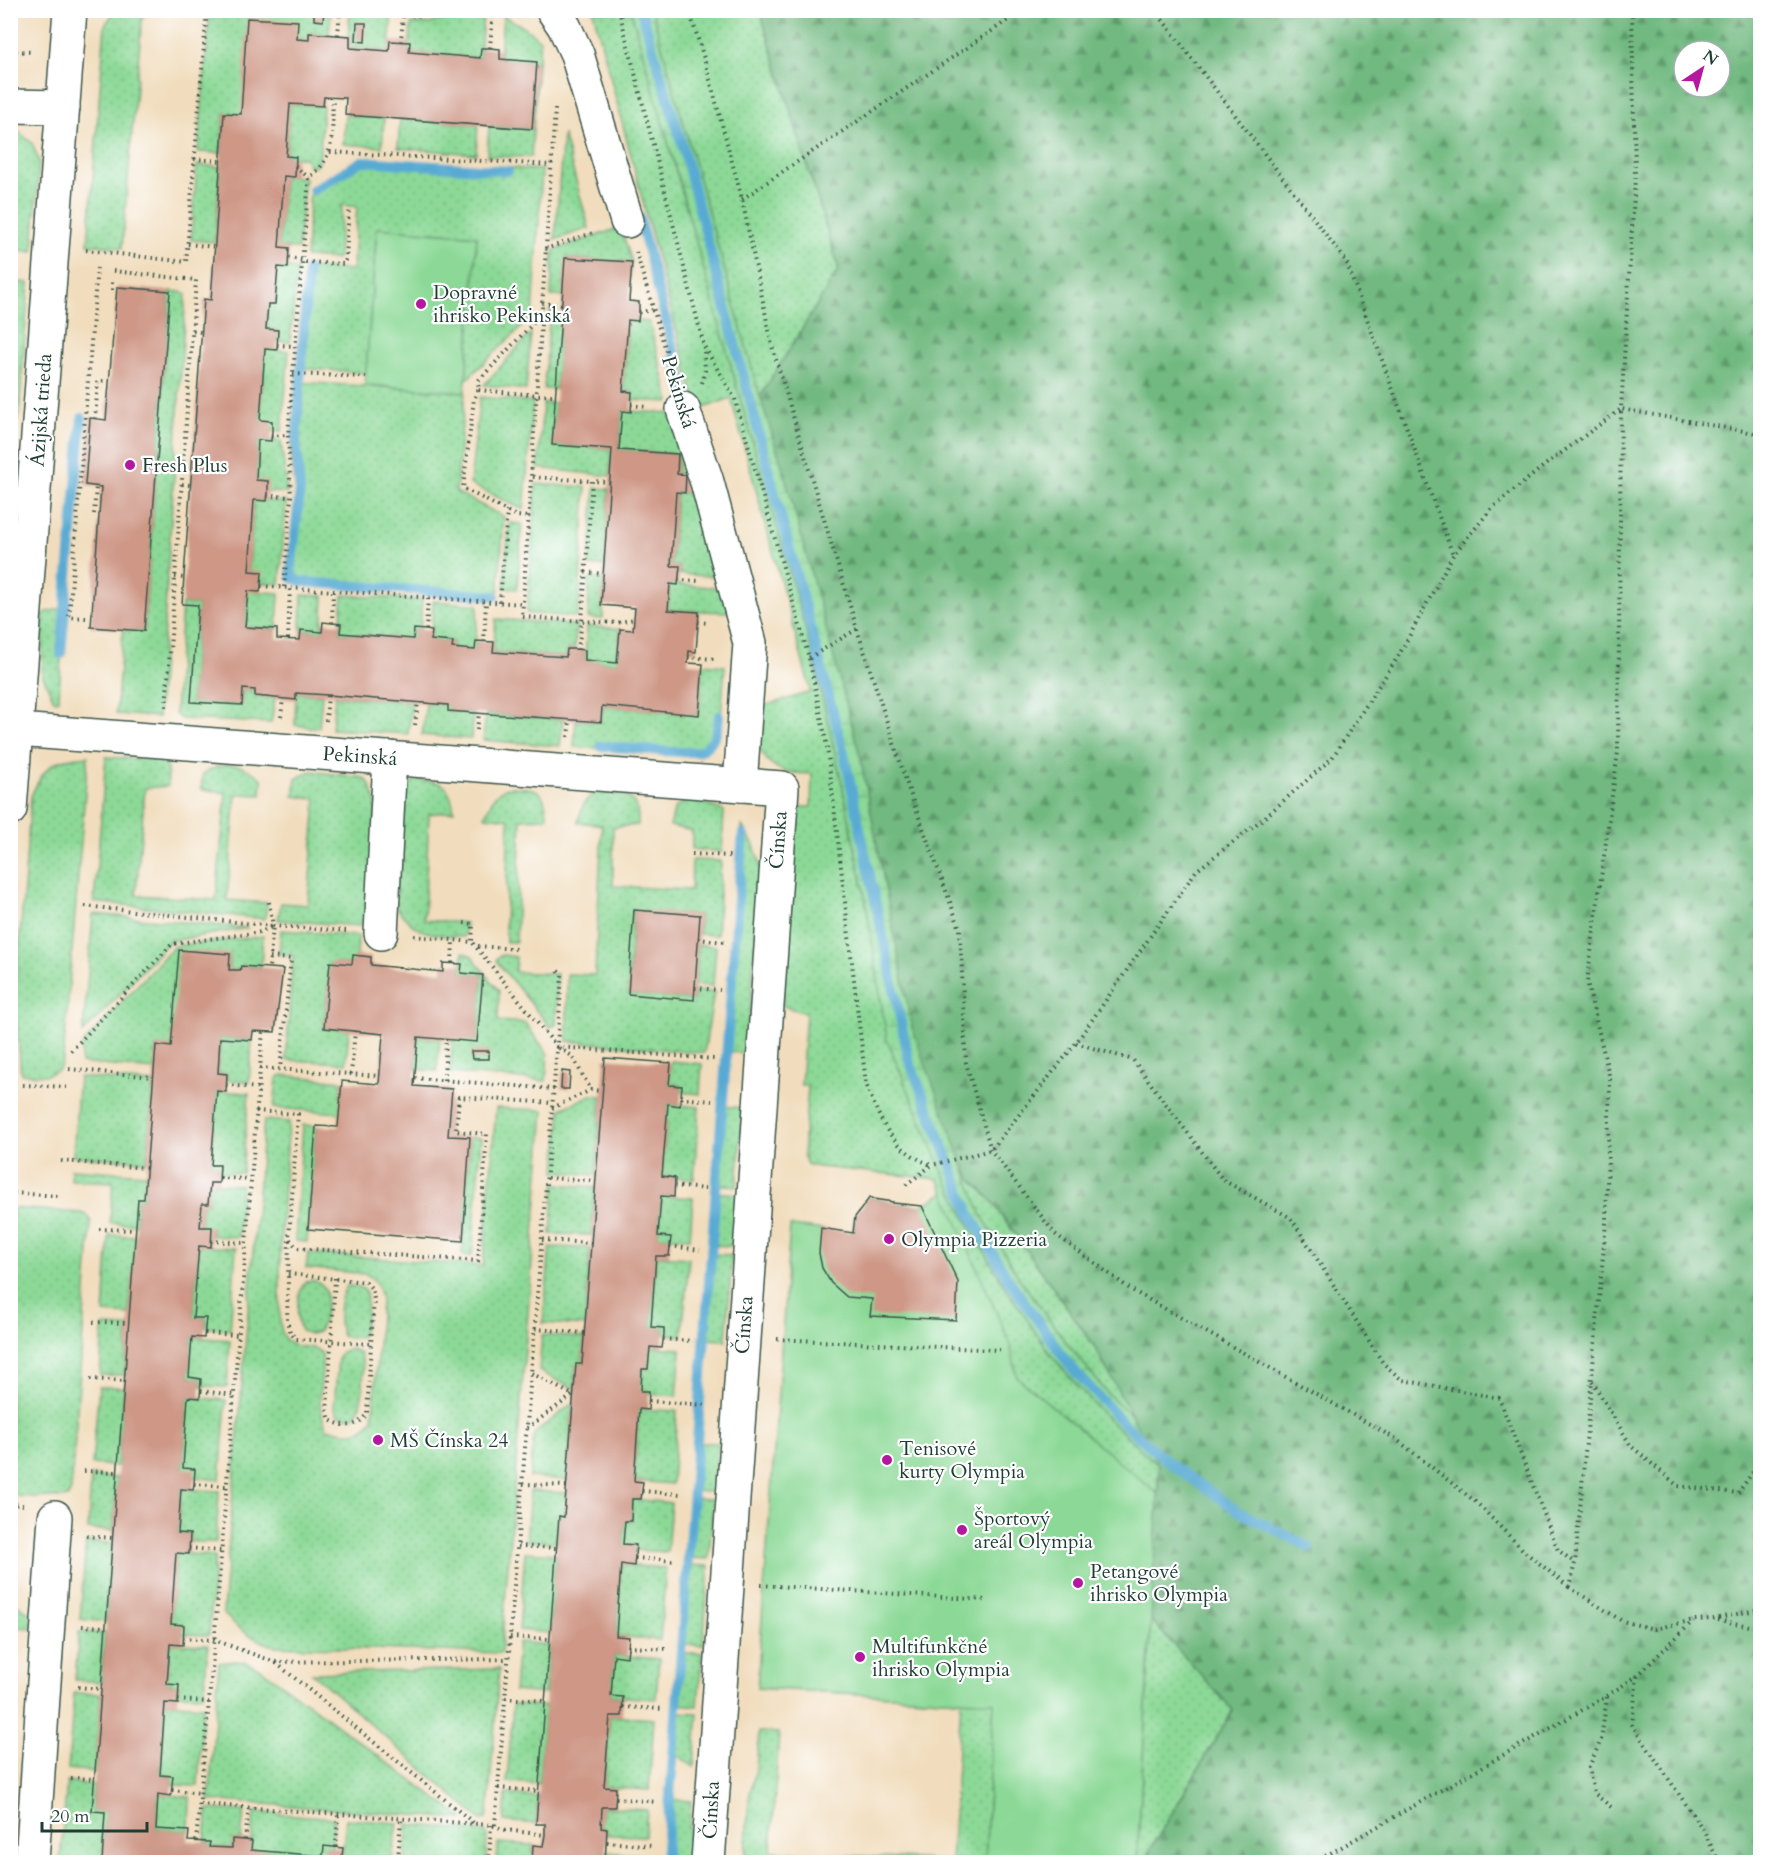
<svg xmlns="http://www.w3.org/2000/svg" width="1771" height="1873" viewBox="0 0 1771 1873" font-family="Cardo,serif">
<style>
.grass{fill:url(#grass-dots);stroke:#568b66;stroke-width:1.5}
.forest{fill:url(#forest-firs);stroke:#487b5a;stroke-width:1.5;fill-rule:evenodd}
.wetland{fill:url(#wetland-marsh);stroke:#568b66;stroke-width:1.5}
.garden{fill:#8cd997;stroke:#568b66;stroke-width:1.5}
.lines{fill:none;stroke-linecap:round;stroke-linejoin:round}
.stream{stroke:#58aad3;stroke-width:10}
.building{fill:#ce9786}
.minor-casing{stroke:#3e5549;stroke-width:36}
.path{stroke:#3e5549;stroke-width:4;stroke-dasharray:1.5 4.5;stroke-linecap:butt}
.minor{stroke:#fff;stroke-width:33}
.poi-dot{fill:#b5179e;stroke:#fff;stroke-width:2}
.labels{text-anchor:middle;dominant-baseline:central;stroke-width:4.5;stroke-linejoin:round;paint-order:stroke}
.poi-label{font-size:20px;fill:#1f3d34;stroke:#fff;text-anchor:start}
.street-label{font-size:20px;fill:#1f3d34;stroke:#fff}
</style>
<defs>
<pattern id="grass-dots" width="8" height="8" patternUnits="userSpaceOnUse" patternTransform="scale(1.5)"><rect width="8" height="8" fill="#8cd997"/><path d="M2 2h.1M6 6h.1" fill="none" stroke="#78bb83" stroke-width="1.8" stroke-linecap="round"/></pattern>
<pattern id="forest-firs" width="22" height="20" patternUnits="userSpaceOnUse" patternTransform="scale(1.5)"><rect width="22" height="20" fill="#71b980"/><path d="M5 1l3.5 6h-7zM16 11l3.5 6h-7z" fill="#5c986a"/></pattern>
<pattern id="wetland-marsh" width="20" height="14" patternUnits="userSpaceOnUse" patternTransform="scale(1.5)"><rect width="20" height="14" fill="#8cd997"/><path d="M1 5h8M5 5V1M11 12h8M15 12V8" fill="none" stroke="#78bb83"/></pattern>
</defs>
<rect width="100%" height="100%" fill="#fff"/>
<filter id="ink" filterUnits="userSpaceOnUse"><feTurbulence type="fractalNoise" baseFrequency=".0167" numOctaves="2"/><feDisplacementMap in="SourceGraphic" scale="12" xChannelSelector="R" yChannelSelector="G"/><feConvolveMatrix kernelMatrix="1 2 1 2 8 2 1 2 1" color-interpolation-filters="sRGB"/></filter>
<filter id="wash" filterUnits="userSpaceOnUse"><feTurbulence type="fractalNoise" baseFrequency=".008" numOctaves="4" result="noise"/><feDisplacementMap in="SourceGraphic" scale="24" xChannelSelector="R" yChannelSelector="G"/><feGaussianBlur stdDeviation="1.35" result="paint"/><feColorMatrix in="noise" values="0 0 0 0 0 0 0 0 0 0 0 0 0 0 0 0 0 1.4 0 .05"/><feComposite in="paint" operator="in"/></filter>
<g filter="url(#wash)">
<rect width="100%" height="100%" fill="#f1ddbd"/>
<g class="grass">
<path d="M760,10l79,259 -79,128 -108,-386z"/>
<path d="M10,11h8l-3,33h-4z"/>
<path d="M115,11h41l-7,1 -7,6 -20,230 -34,-4 17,-219z"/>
<path d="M210,11h104v9l9,1 1,-10h7l-2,23 -19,-1 -1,7 -12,-1 -56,75 -17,-1 -3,40 -23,-1z"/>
<path d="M350,11h42l-3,40 -39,-3v-12l-2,-1z"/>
<path d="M593,11h38l182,645 28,123 25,123 21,138 55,130 28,57 36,61 45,67 47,54 61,57 -8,154 82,90 -90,152h-6l14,-242 -147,-9 6,-267 -72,-165 -120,-12 -11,-3 -4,-9 5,-69 -7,-1 5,-72 -23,-7 14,-199h14l1,-33c-8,-1 -19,0 -28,-3 -25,-8 -33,-38 -31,-62l58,-17 -80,-294 -38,14 2,-11z"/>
<path d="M459,13l24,2 -3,43 -71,-6 2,-28h18z"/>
<path d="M503,16l21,11 16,13 -9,117 -44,-1 2,-30 43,3 5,-67 -37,-3z"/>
<path d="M290,104l33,2 -4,57 -3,3 -8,-1 -2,-7 -20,-2z"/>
<path d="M345,115l39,3 -2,29 -39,-3z"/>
<path d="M400,119l78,6 -2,29 -78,-6z"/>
<path d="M16,130l16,13 7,18 -6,91 -22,-3v-50z"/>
<path d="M563,134l26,94 -34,12z"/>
<path d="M361,158l181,12 -9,146 -67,64 11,-144 -100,-8 -11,145 -68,-5 7,-100 46,2 2,-5 4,-58 -15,-2 -4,52 -2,2 -30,-2 4,-68z"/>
<path d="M197,165l23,2 -5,75 -24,-2z"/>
<path d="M284,176l21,2 -7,71 -19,-2z"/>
<path d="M619,228l4,7 9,27 -66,-4 -3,38h-12l2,-43 2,-3z"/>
<path d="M278,267l19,2 -7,73 -12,-1v-11l-12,-1 2,-25h7z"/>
<path d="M11,281l18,2 -10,131 -8,25z"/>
<path d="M170,291l16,2 -28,424 -42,-3 7,-84 21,1z"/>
<path d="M550,310l11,6 -5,73h-12z"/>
<path d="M628,320l21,2 21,80 -39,-2 1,-8 -9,-1z"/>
<path d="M531,333l-5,57 -42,-5z"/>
<path d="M265,349l24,2 -7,80h-10l-12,-11z"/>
<path d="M296,382l169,10 -9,100 48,25 -6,81 -196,-14 -11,-4 -2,-6 7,-81 -5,-40z"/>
<path d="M480,397l53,5 -9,108 -54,-26z"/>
<path d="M543,403h12l-2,42 59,4 -2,27 -72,-8z"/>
<path d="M622,411l52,2 18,63 -15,-2 1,-20 -59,-4z"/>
<path d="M258,440l23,1 6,52 -19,-1 -12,-12z"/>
<path d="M536,484l50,3 -7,114 -2,16 -50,-4z"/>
<path d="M595,488l14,1 -5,77h-15z"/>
<path d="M676,492l21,2 24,83 -42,-3 1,-8h-9z"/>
<path d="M254,500l32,2 -6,82 -19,-1 -12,-12z"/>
<path d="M509,523l13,1 -5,65 -13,-1z"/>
<path d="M589,579h14v40l-15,-1z"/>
<path d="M670,584l53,4 7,24 -62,-2z"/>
<path d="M248,591l31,2 -2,36 -32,-2z"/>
<path d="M302,595l22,1 -2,36 -21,-2z"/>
<path d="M343,595l79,5 -2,30 -6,-1 -1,10 -73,-6z"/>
<path d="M433,601l45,4 -3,45 -23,-2 1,-6 -22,-2z"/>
<path d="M182,604l16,1 -7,97 51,3 1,-16 12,1v6l20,2 -4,25 -90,-4 -6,-5z"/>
<path d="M64,608l-5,91 -2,2 -3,-1 -12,-26 1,-58 4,-4z"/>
<path d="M496,619l80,6 -1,24h-8l-1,8 -73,-5z"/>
<path d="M587,626l33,3 -3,34 -32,-3z"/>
<path d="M703,664l22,2 -5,62 -6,16 -15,10 -125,-7 2,-27 25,2 1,-16 97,9z"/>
<path d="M296,693l26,2 -3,33 -24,-3z"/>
<path d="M335,696l77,6 -4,32 -76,-5z"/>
<path d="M426,703l22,2v6l25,2 -2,26 -49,-4z"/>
<path d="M486,714l77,6 -3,26 -77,-6z"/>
<path d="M88,756l-25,304 -4,10 -13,5 -25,-1 -6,-71 16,-207c15,-32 22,-37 57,-40z"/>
<path d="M106,757l50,3 11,6 1,20 -23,2 -9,107 80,5 10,-107 -25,-4 2,-15c22,-14 39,-12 59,5l-1,16 -25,-1 -9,106 40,3 -2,16 -171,-17z"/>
<path d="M310,771l54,7 5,5 7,18 -6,109 -6,6 -3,10 -83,-6 3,-17 27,2 8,-106 -22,-3 2,-17z"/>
<path d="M417,780c27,1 33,4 37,31l-25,3 -5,106 42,3 -2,14c-35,-3 -48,-1 -69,-32l8,-117z"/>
<path d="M510,787c27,1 36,1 37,31l-26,1 -5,123h-10l-1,-16 4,-107 -24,-3c6,-14 10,-26 25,-29z"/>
<path d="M600,792c25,2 40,3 38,33l-25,2v59l78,4 1,-30 29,1 -4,74 -18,-1 1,-19 -67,-4 -5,83 66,6 1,-9 19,1 -10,61 -137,-12v-67l28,1 7,-150 -24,-3c4,-15 6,-25 22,-30z"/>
<path d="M693,799l31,12 -2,41 -30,-3v-18l-22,-5 5,-19z"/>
<path d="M742,826l12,19 7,22 -14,186 -22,-1z"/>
<path d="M93,914l155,14 -78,13 -87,92z"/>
<path d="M281,930l77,6 -1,20 -5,8 -22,-1 -6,65 25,2 -3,33 -60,-3 7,-104 -14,-2z"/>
<path d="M263,936l-2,31 -20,-1 -1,4h-11l1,-16 -59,93 -15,-1 -2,24 -73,-7 1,-18 92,-99z"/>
<path d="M698,945l18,1 -3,40 -18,-1z"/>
<path d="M463,952l9,4 27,35 -1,30 27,2 23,31 -2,27 -96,-8 3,-34 24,2 6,-66 -22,-2z"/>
<path d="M502,955l14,2 -1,15 42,2 -1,51 -6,2 -53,-65v-4z"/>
<path d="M418,1037l22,2 -3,32 -21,-2z"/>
<path d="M220,1038l32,2 -3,42 -22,-2v-6l-9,-1z"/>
<path d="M671,1061l31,3 -2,30 -19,-2 1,-6 -13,-1z"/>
<path d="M282,1075l60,6 -2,32 -66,-5 3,-30z"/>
<path d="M79,1077l74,6 -6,78 -74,-5z"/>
<path d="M217,1091l32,2 -7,80 -22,-1v-6l-9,-1z"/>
<path d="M591,1095l10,1 -5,79 -40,-4 5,-62z"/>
<path d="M668,1104l31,3 -5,72 -32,-3z"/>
<path d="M720,1106l23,2 -6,78 -23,-2z"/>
<path d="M496,1108l48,2 -43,543 -227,-7c-24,-8 -34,-16 -51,-33l41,-493 25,2c-4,57 -10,114 -9,171 0,13 -2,30 3,42 9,19 29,6 39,19 2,28 -9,46 5,74 19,6 35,8 46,-10l8,-118c-2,-12 -4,-20 -15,-26l-60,-6 2,-15 175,13z"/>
<path d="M303,1125l13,1 -9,116 -12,-1z"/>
<path d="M470,1137l11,1 -9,118 -10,-1z"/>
<path d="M955,1148l15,30 21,22 102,144 39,72 -24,-22 -43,-53 -46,-63 -37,-62z"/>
<path d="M71,1169l75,5 -2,25h-6l-2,25 -26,-1 3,-41 -42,-2z"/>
<path d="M210,1183l31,2 -3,52 -26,-1v-8l-12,-1 2,-23h6z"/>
<path d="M555,1184l40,3 -4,48 -40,-1z"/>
<path d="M714,1192l23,2 -4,52 -23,-1z"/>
<path d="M661,1196l32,2 -3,40 -32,-2z"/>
<path d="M14,1208l67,5 8,3 2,8 -20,266 -3,7 -6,1 -51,-2 -1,-264z"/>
<path d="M109,1235l27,1 -7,79 -25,-2z"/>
<path d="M199,1246l37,2 -6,82 -25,-3 1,-9h-13z"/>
<path d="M550,1247l40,1 -5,78 -42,-3z"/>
<path d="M709,1254l23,1 -6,85 -24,-1z"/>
<path d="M656,1256l33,2 -7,78 -18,-2v-6l-13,-1z"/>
<path d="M314,1281c5,2 9,3 11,8 4,9 -1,36 -7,43l-8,2 -9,-3c-6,-13 -4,-38 4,-49z"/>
<path d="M347,1286c23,-1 21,9 19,28 -1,8 -1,15 -5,23l-9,1 -10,-2c-5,-14 -4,-38 5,-50z"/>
<path d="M103,1326l25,1 -3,48h-25z"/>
<path d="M542,1335l42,3 -2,26 -6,1 -2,24 -35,-18z"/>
<path d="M192,1337l38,3 -3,47 -26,-1v-7l-12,-2z"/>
<path d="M650,1347l31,2 -4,47 -28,-2v-3h-8l1,-22h6z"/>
<path d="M350,1349l9,3c7,12 5,52 -4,64l-9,1 -8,-2 -4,-8 4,-49 3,-6z"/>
<path d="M99,1387h25l-6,79 -26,-2z"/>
<path d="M188,1397l38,3 -6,80 -26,-3 -11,-9z"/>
<path d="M573,1403l-6,77 -37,-3 4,-43z"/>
<path d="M639,1409l38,2 -5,73 -38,-3z"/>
<path d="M695,1443h23l-4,49 -23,-1z"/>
<path d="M91,1476l26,2 -4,53 -25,-2z"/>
<path d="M181,1489l38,2 -3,51h-26v-8l-12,-1z"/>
<path d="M530,1491l36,2 -2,24 -5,-1 -2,26 -31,-1z"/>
<path d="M691,1498l22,1 -4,60 -23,-1z"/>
<path d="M632,1499l39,4 -4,49 -32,-2 -12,-6 2,-23h6z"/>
<path d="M86,1542l26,1 -6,79 -26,-3z"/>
<path d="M525,1552l31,2 -6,79 -31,-3z"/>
<path d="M176,1553l39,3 -6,79 -26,-1 -12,-10z"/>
<path d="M621,1565l45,3 -6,72 -44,-4z"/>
<path d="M685,1565l24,1 -6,79 -23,-1z"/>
<path d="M11,1602l4,1 16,11 1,14 -19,-1 -2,25z"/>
<path d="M999,1611l-14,251h-240l4,-64 7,-29 3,-37 20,1 -8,118 180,10 10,-161 -204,-12z"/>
<path d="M79,1632l26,1 -4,49 -26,-2z"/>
<path d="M518,1642l31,3 -4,49 -31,-3z"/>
<path d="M170,1644l38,1 -4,50 -26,-1 1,-9 -12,-1z"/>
<path d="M679,1653h23l-4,53 -23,-2z"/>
<path d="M614,1655l45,4 -3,40 -45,-3z"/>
<path d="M234,1661l11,1 16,7 203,150 -255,-19 10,-137z"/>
<path d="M499,1669l-11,144 -2,6 -5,1 -169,-147z"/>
<path d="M74,1693l27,1 -6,78 -27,-3z"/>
<path d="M165,1703l38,3 -5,80 -26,-1v-9l-12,-1z"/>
<path d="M513,1704l32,2 -6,78 -32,-2z"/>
<path d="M674,1712l24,1 -4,54 -22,-16z"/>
<path d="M610,1716l44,3 -5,71 -45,-3z"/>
<path d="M67,1782l27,3 -2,26 13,1 -3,50h-42z"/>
<path d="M158,1794l32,3 -1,34 -33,-2z"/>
<path d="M506,1794l32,3 -2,27 -32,-3z"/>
<path d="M668,1799l23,2 -4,61h-24z"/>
<path d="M602,1807l45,3 -2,26 -38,-1v-6l-6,-1z"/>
<path d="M208,1809l36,2 -3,29h-8l-1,8 -23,-1 1,-5h-5z"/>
<path d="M254,1812l80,6 -2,29 -7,-1 -2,10 -72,-6z"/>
<path d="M346,1819l52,4 -6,35h-5v4h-23v-3l-22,-2z"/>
<path d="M407,1824l78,8 2,4 -1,26h-81z"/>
<path d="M498,1843l35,2 -1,17h-35z"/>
<path d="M606,1852l38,3 -1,7h-38z"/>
</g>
<path class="forest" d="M760,11h1000v1851h-617l90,-152 -82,-90 8,-154 -66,-122 -102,-144 -21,-22 -15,-30 -43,-120 -52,-272 -77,-287 -23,-72 79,-128zM1684,51h36v36h-36z"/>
<path class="wetland" d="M631,11h21l108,386 23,72 77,287 52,272 70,188 37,62 46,63 43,53 24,22 27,50 -61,-57 -47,-54 -45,-67 -36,-61 -28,-57 -55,-130 -21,-138 -25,-123 -28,-123z"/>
<g class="garden">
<path d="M377,228l100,8 -12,156 -100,-7z"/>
<path d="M944,1192l66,152 7,33 141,117 -21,368h-152l9,-160 -237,-14 33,-462 63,7 2,-16 15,-20 24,6 28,3z"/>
</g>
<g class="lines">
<g class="stream">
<path d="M641,10l40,131 163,612 65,307 61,154 40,68 60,84 56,60 46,39 66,46 71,36"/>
<path d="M313,190l49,-29 146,10"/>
<path d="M639,217l48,184"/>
<path d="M308,270l-12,171 4,49 -9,82 1,6 11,4 192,14"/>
<path d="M61,654l21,-236"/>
<path d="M601,746c15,1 91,9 99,5 14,-7 18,-20 19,-35"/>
<path d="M665,1862l78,-1028"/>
</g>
</g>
<g id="blocks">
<g class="building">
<path d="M314,10h10l-1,11 -9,-1z"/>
<path d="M247,18l51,3 -1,18 12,1v-7l41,3v12l39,3 1,-10 20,1 -1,10 71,6 1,-10h9l10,1v10l37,3 -5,67 -187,-14 1,-17 -22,-1 -1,9 -33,-2 -4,52 10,1 -1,20 -11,-1 -5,71 10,1 -1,20 -10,-1 -3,37h-7l-2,25 12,1 -1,20 -12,-1 -5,71 12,1v10l-1,10 -13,-1 -2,40 12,1v11l-1,9 -13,-1 -5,71 13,1 -1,14 -1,6 -12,-1 -3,36 32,2v10l23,1 1,-10 21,2 1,-10 18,2 -1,9 73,6 1,-10 12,1 6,1 -1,9 22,2 -1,6 23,2 1,-9 18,1 -1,10 73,5 1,-8h8l10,1v10l32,3 3,-34 13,1 2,-22 -34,-3 11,-156 -60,-4 13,-187 67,4 -3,39 10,1v10l-1,9 -10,-1 -5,71 9,1 -1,20 -9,-1 -3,39 59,4 -1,20 9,1 -1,18 -9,-1 -5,74h9l-2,19 -8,-1 -2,26 31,2 -3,40 -7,-1 -1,12 15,1 -4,51 -97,-9 -1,16 -153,-11v-6l-120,-10 -32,-2v7l-41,-4v-6l-12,-1 -1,16 -51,-3 7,-97 -16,-1 22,-305 7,1 13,-187 17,1z"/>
<path d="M357,23h9l-1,19 -9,-1z"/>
<path d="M117,287l53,4 -26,340 -53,-4 10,-140 -16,-2 5,-67 16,2z"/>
<path d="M634,910l66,5 -6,85 -66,-6z"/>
<path d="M179,950l51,4 -1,16h11l1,-4 42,3 -8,63 -22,-1 -1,9 -32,-2 -2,35 9,1 -1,18 -9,-1 -6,74h9l-1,18h-9l-2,21h-6l-2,23h12l-1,20 -12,-1 -6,72h13l-2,20 -12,-1 -3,40 12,2 -1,19 -12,-1 -5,71 12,1 -1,15 -1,6 -12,-1 -3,44 12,1 -1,20 -13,-1 -5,71 13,1 -1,20 -13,-1 -3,40 12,1 -1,19 -13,-1 -5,72 13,1 -1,9 -1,11 -13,-2 -2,35 33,2 -1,10 22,1 -1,5 23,1v-9l13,1 7,1 -1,9 72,6 1,-10 19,2 -1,9 22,2v3h-262l3,-50 -13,-1 46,-612h6l12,-154 15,2z"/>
<path d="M353,955l18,2v8l72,7v-9l19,1 -1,9 22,2 -6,67 -59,-5 -4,49 38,3 -4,47 22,1 -7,104 -155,-12 8,-103 22,1 4,-46 37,3 4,-50 -59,-6 6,-66 22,2z"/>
<path d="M471,1051h18v8h-17z"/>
<path d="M605,1058l66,5 -2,22 13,1 -2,20 -12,-2 -6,72 13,2 -1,19 -13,-1 -3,40 13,1 -2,19h-13l-5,71 13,1v6l-2,14 -12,-1 -2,22h-6l-1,22h8l-1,19 -9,-1 -5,72 9,1 -2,17h-9l-1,22h-6l-2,23 13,1 -2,21 -13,-2 -5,72 13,1 -2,20 -13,-2 -3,41 12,1 -1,19h-12l-6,71 12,1 -1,19h-13l-1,21 6,1 -2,33h-73l1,-17 10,1 2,-11v-11h-9l21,-282 2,-26 5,1 12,-153h6z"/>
<path d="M562,1071l8,1 -1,17h-8z"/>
<path d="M870,1197l3,2 20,3v1l29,3 36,76 -2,38 -86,-4 2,-17 -25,-2 -16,-14 -9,-15 -3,-15 2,-25 32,5 2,-16z"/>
<path d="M387,1858l19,1 -1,3h-18z"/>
</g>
</g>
</g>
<g filter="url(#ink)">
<use href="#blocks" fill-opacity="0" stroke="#3e5549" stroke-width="1.5"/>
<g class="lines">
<defs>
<g id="minor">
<path d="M553,10l11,16 13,28 50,167"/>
<path d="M10,106l53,1"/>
<path d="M683,409l24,73 43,161 -10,142"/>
<path d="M17,730l765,58 -74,1074"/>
<path d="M10,809l60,-799"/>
<path d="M381,933l9,-175"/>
<path d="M32,1862l23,-345"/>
</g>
</defs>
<use href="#minor" class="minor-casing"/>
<g class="path">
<path d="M507,10l12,7"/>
<path d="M619,10l85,336 31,53 74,259 18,88 39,338c15,38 24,64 65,81"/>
<path d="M689,10l17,55 36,134 30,147 85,283 -48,29"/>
<path d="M1155,10l191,251 107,294"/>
<path d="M338,35l2,-25"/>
<path d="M401,42l2,-27 24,1 15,-6"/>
<path d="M490,48l3,-38"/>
<path d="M10,51l24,1"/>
<path d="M555,109l-33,508 60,4 10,-140 17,1"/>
<path d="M330,152l221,13"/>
<path d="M194,159l27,2"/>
<path d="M295,166l14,12"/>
<path d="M742,199l281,-189"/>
<path d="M188,244l27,3"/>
<path d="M545,249l51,-17"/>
<path d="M86,250l100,12 21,-252"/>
<path d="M636,252l38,125"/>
<path d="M288,258l14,2 4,2 38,2 2,-5 3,-51"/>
<path d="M113,271l83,9 -30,427"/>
<path d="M112,290v-9"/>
<path d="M542,303l20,2"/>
<path d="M639,312l15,-2"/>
<path d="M542,314l-63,66 -1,10 60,5h18"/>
<path d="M193,331l8,1"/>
<path d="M277,345l18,1"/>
<path d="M293,374l73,3"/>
<path d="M702,383l3,-12 -1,-22"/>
<path d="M478,390l-4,9 -11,89 53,28 14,1"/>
<path d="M631,405l17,2"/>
<path d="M95,419l3,-38h6"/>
<path d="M1760,434l-139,-25 -3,343 -31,230 23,97 -4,144 -31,340 -6,24 53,34 32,8 40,-9 20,-1 46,-10"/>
<path d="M271,436l17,-1"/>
<path d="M533,477l59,4"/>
<path d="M182,484l8,1"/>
<path d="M267,496l24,1"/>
<path d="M94,514l2,-28"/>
<path d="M585,572l18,2"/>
<path d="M175,577l9,1"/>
<path d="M678,580l21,1"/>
<path d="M261,586l262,18"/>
<path d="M284,587l7,-90 -3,-62 21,-257c29,-22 22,-48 24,-81"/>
<path d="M500,602l7,-91"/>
<path d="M86,618l-17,-1 28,-349"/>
<path d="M698,622l11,1"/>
<path d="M332,623l1,-33"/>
<path d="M857,629l52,161 51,139 6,134 25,87 64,84 75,55 266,150 81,64 48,49 44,35"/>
<path d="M426,630l2,-33"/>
<path d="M288,639l2,-52"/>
<path d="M484,642l2,-41"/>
<path d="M578,650l4,-29 35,2 17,-4"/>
<path d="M688,657l26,2"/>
<path d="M281,717l2,-18"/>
<path d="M326,721l2,-26"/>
<path d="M415,725l3,-23"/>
<path d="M477,730l2,-17"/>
<path d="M568,737l2,-17"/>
<path d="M692,854l38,2"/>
<path d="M269,902l4,24 74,5"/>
<path d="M85,906l188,20 -4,41"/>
<path d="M464,923l9,1 -1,18"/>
<path d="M414,936l58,6 85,105 5,-73 -7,-5"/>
<path d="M698,939l26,3"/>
<path d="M478,946l38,3"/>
<path d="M270,957l21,2 -11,110"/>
<path d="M452,963l1,-23"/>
<path d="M695,988l25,2"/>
<path d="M1076,1043l57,17 90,120 68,38 92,145 19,17 97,18 59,152 17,13"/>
<path d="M559,1048l13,8 19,34"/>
<path d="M71,1051l101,-107 89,-12 12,-6"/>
<path d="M260,1068l120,8"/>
<path d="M69,1069l84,8"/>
<path d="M351,1074l4,-43"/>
<path d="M415,1078l139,11"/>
<path d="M444,1080l2,-41"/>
<path d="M23,1085l45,2"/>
<path d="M226,1085l32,3"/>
<path d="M681,1098l31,3"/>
<path d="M552,1108l39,-18 11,1"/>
<path d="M256,1111l42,3 -9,124 8,10 181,13 9,-127 -31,-3 3,-34 94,6"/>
<path d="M61,1161l86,7"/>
<path d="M220,1178l30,1"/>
<path d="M547,1178l48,3"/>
<path d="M906,1185l26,-20 59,-15 85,-107 120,-172 68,-53 68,-60 67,-103 54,-100 39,-47 53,-43 76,-56 14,-231 -3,-168"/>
<path d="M674,1186l31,3"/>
<path d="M14,1193l45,3"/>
<path d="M99,1229l37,1"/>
<path d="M542,1240l49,3"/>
<path d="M211,1241l34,2"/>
<path d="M670,1246l30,4"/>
<path d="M288,1274l78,8 6,7 2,10 -3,45 -75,-5 -6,-7 -3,-11 2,-82"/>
<path d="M335,1278l-8,132 3,10c14,8 28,8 37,-7l4,-69"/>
<path d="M93,1322l36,1"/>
<path d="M535,1329l49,4"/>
<path d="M205,1333l33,2"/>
<path d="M663,1339l30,2"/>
<path d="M777,1339l223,11"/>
<path d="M90,1379l34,2"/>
<path d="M1592,1381l39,65 47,40 60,7 22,-31"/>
<path d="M201,1391l33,4"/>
<path d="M649,1401l56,4"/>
<path d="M527,1428l46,-33 -42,-22"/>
<path d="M84,1471l33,1"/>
<path d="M194,1484l32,2"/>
<path d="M523,1484l44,2"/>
<path d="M642,1491l38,3"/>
<path d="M10,1504l13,1"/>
<path d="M86,1536l27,2"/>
<path d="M518,1546l38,2"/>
<path d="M189,1548l32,3"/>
<path d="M635,1558l41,3"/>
<path d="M761,1585l226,15"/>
<path d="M1718,1620l42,8"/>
<path d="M82,1626l23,1"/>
<path d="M510,1637l40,2"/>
<path d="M183,1638l31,2 61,22 233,-3"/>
<path d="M628,1647l40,2"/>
<path d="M276,1663l199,161"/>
<path d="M1637,1676l-5,49 72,106 12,25 -1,6"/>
<path d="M78,1687l23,2"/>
<path d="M1607,1697l-6,43 -12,27 5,26 17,14"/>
<path d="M505,1698l40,3"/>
<path d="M178,1700l31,2"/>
<path d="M623,1707l41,2"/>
<path d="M71,1778l23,1"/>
<path d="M498,1788l40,3"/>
<path d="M172,1790l29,3"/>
<path d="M616,1798l40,4"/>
<path d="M200,1804l291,21 15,5 39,5"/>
<path d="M495,1825l62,-778 157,12"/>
<path d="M245,1840l4,-33"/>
<path d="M196,1841l16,-172 51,-638"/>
<path d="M607,1842l46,4"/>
<path d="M336,1847l2,-33"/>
<path d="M398,1858l3,-39"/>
<path d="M489,1862l2,-37"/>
<path d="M1315,1862l292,-166 30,-20 56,-55"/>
</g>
<use href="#minor" class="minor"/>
</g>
</g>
<g class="poi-dot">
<circle cx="421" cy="304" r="6"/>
<circle cx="130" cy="465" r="6"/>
<circle cx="889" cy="1239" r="6"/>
<circle cx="378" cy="1440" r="6"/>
<circle cx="887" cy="1460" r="6"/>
<circle cx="962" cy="1530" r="6"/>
<circle cx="1078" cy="1583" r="6"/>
<circle cx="860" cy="1657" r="6"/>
</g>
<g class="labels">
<g class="poi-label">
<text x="433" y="292">Dopravné<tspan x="433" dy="23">ihrisko Pekinská</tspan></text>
<text x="142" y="465">Fresh Plus</text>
<text x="901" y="1239">Olympia Pizzeria</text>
<text x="390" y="1440">MŠ Čínska 24</text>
<text x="899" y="1448">Tenisové<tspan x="899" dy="23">kurty Olympia</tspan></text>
<text x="974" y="1518">Športový<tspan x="974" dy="23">areál Olympia</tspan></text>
<text x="1090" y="1571">Petangové<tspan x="1090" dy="23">ihrisko Olympia</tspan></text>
<text x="872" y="1646">Multifunkčné<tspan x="872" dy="23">ihrisko Olympia</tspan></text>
</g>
<g class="street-label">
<text transform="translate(679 392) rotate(73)">Pekinská</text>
<text transform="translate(41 410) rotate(-86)">Ázijská trieda</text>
<text transform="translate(360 756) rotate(4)">Pekinská</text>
<text transform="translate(778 840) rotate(-86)">Čínska</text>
<text transform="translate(744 1325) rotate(-86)">Čínska</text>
<text transform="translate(711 1810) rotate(-87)">Čínska</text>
</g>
</g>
<rect width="1771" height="1873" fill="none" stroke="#fff" stroke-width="36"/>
<g transform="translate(1702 69) rotate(36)"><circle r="28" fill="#ffffff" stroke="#a5b1ae" stroke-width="1.5"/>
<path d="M0-4.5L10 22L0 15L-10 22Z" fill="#b5179e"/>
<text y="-9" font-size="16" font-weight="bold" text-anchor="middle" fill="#1f3d34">N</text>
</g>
<path d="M42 1822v9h105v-9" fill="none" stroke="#1f3d34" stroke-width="3"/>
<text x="51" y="1822" font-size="18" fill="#1f3d34" stroke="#ffffff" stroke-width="4.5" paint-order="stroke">20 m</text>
</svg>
